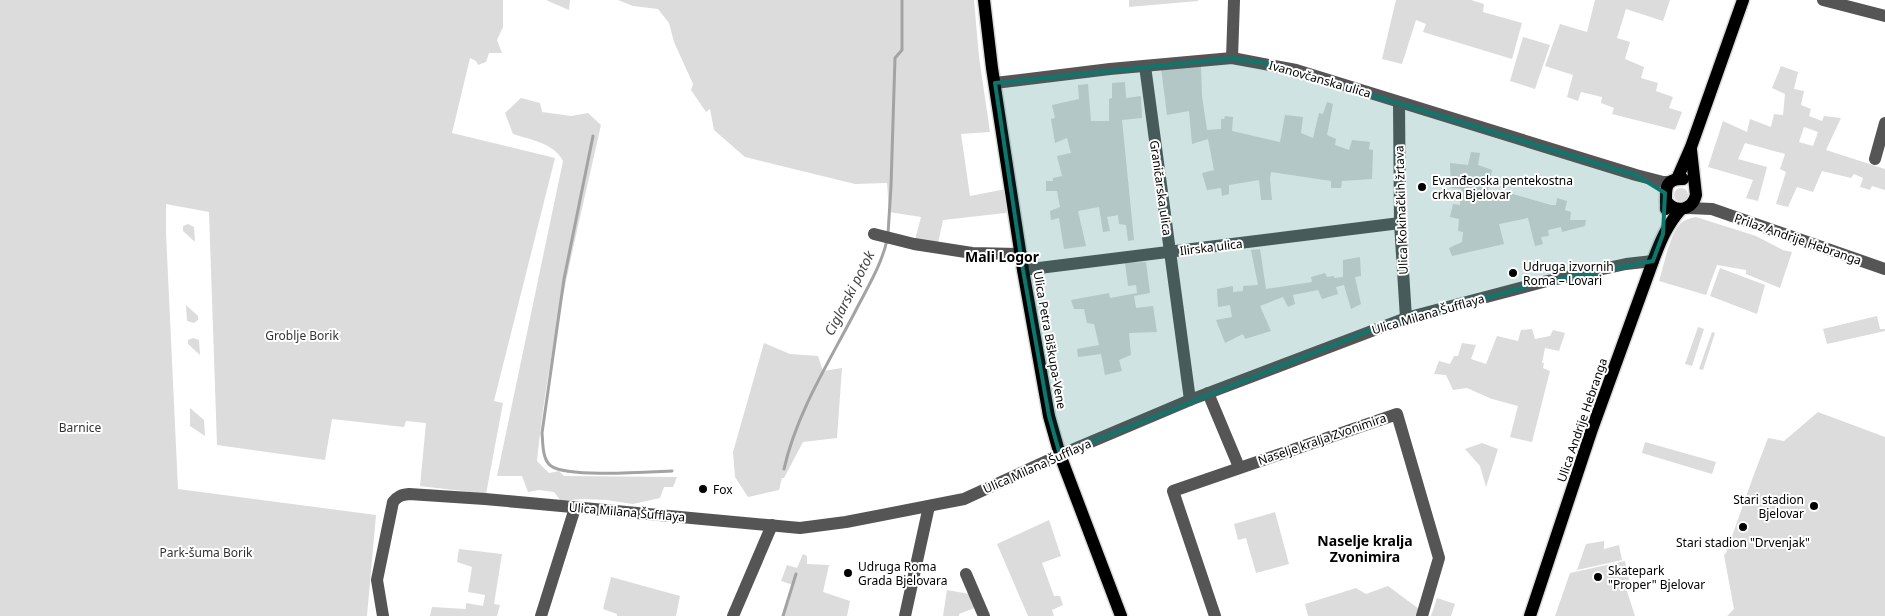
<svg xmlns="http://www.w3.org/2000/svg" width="1885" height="616" viewBox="0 0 1885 616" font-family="'Noto Sans',sans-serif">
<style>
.green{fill:#dcdcdc;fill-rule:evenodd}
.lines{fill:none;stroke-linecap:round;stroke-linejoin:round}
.stream{stroke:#a3a3a3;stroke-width:3}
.major-casing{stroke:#dbdbdb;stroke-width:15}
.minor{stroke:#555;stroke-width:12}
.major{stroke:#000;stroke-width:12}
.marked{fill:#0f766e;fill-opacity:0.2;stroke:#0f766e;stroke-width:4;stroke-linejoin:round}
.poi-dot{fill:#000;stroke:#fff;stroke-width:2}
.labels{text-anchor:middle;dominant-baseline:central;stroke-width:4;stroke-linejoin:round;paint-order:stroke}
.street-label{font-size:12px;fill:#000;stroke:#fff}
.poi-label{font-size:12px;fill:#000;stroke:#fff;text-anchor:start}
.park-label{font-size:12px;fill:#333;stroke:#fff}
.neighbourhood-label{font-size:14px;font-weight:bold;fill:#000;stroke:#fff}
.water-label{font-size:14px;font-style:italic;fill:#444;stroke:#fff}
</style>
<rect width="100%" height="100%" fill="#fff"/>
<g class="green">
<path d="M0,0h503v27l-6,13 5,13h-13l-3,9 -8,3 -2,-4 -6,-3 -18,75 103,25 -61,243 9,2 -17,91 -66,-8 6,-63 -20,-2 -2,6 -72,-8 -7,41 -108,-15 -8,-233 -43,-8v29l12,256 198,26 -9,101h-367z"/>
<path d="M546,0h24l-1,10z"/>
<path d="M618,0h356l5,57 11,75 -29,2 9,62 41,-8 3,24 -71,8 -6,28 -23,-4 7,-27 -32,-5 -2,-29 -32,1 -110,-27 -31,-27 -4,-21 -4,3 -15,-22 2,-6 -19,-42 -5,-19 -11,-14 -25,-3z"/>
<path d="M1129,0h69v1l-69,6z"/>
<path d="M1396,0h75l13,4 -1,8 39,11 -10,36 -89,-27 3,-8 -10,-4 -14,44 -20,-5z"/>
<path d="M1595,0h75l-7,21 -37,-12 -9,29 13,4 -5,17 19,8 -3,11 17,5 -2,8 17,6 -4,11 13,4 -7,18 -63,-16 2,-6 -13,-5 1,-6 -21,-5 -3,9 -11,-4 6,-22 -28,-9 15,-42 27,8z"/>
<path d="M1523,37l27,8 -15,44 -25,-8z"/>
<path d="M1201,66l1,30 5,34 14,-1v-10h3l1,-3 8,1 -1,14 48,11 5,-27 18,2 -2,16 12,5 6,-25 4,1 4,-12 6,2 -6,31 9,4 -1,6 14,5 3,-10 18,2 -1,7 4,1 -1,29 -30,2 -1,7h-10v-7l-60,-9 -1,7 2,21h-11l-2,-20 -30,5v9l-7,2 -1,-8 -14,2 -5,-17 12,-3 -6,-31 -16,5 -3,-33 -22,4 -6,-47z"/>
<path d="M1781,66l17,6 -4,17 10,2 -3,14 10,4 -2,7 13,5 2,-5 17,2 -15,32 59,19v21l-13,-4 -2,4 -10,-3 3,-9 -9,-4 -3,4 -29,-7 -9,21 -16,-5 -9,20 -12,-3 10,-32 -6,-3 5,-15 -40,-11 -7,16 29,8 -9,34 -12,-3 7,-18 -45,-13 15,-46 24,11 3,-13 21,8 3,-13 9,1 2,-21 -13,-6zM1804,127l14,5 -5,14 -14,-4z"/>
<path d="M1125,82l1,16 15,-2 1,22 -20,2 12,120 -6,1 -2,-16 -7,-1 -1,-9 -11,2 3,14 -7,1 -4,-25 -21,4 8,35 -22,3 -5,-31 -8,2 -1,-9 10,-4 -3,-16h-11v-10h7v-3l9,-2 -5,-20 14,-3 -4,-15 -12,5 -4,-24 4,-1 -3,-13 27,-6 -1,-14 10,-1 3,37h18v-22l3,-1v-15z"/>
<path d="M521,98l19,5 2,9 29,4 17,-3 13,12c-25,111 -53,223 -64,336l12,12 10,-2 5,5 113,1 -4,10h-9l-4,11 -27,6 -26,-4 -25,-1 -21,2 -7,-9 -15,-2 -11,2 -6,-16h-25l66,-315c-9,-18 -32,-21 -50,-27l-8,-21z"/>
<path d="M1471,152l9,1 -2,12 14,5 -4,20 13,5 1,-4 49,14h5l1,-7 10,3 -2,9 6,2 -1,8h16l-1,6 -23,6 -1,-5 -13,3 1,6 -8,1 2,7 -8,2 -7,-28 -29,6 5,20 -52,12 -3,-8 13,-6 1,-10 -5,-1 1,-12 -9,-2 3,-13 7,1 1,-16 -10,-1 -1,-25 18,2z"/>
<circle cx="1681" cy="195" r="7"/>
<path d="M1696,217l60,19 27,14 9,2 -12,36 -34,-14v-4l-29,-5 -11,30 -47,-14c5,-15 11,-49 22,-58 5,-4 10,-5 15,-6z"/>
<path d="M188,224l6,3 1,15 -12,-11v-5z"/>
<path d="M1260,249l6,40 46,-7 -1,-5 14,-4 2,4 7,-1v2l9,-1v-17l17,-3 1,19 -6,1 6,27 -10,5 -7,-24 -8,2 2,7 -16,5 -4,-9 -25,5 2,9 -7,3 -5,-10 -23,9 11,25 -26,8 -2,-5 -18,9 -9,-23 16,-3 -2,-12 -12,2 -1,-18 16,-3v6l10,-1v-5l15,-1 -7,-35z"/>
<path d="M1146,262l4,31 -16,3 2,12 17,-2 4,26 -28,1 2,22 -12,5 3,11 -17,4 -4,-21 -23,3 -1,-8 22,-4 -5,-21 -7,-1 -3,-14h-10l-3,-9 38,-7 1,5 27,-5 -1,-8 -8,1 -3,-23z"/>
<path d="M1720,268l45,17 -8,29 -47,-18z"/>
<path d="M186,305l12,11v4l-4,3 -7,-2z"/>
<path d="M1877,316l3,13h5v2l-58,13 -4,-15z"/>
<path d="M1698,327l6,2 -12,37 -7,-2z"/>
<path d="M1532,329l3,10 15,-3 3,-6 12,3 -6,18 -14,-3 -3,15h2l-1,5 7,3 -18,71 -22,-5 8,-31 -26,-7 -25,-11 -14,2 -7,-15 -12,-1 5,-13 11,3 4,-8h4l4,-13 14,2 -5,14 15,5 11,-28 21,5 3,-11z"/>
<path d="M1712,332l3,1 -12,37 -4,-1z"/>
<path d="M193,338l6,2 1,15 -12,-11v-4z"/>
<path d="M764,343l26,11 28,2 5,15 19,-3 -5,70 -34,4 -19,36h-2l-3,12 -31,7 -13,-20 -2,-25z"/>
<path d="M190,408l14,12 1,16 -15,-10z"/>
<path d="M1818,412l67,25v179h-158l7,-7 -10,-54 2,-2 27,-76 15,-39 16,3z"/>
<path d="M1645,442l71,20 -4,12 -70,-21z"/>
<path d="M1482,443l16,6 -12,38 -6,-21 -15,-17z"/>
<path d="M1275,512l14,52 -33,9 -10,-35 -8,2 -4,-16z"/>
<path d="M1049,520l12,36 -19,7 12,33h6l3,9 -11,5 2,6h-26l-31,-72z"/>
<path d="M1604,541v8l15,-4 3,15 -45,10 9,-26z"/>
<path d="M459,549l43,5 -8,50 6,1 -3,11h-67l2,-9 34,2v-6l17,3 2,-11 -17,-3 4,-25 -15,-5z"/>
<path d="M803,554l4,2v8l22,1 -6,27 27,9 -3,15h-64l10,-31 -12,-4 6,-16 10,3z"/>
<path d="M1625,561l4,19 -5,2 11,34h-80l15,-43z"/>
<path d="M611,577l69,19 -4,20h-59v-2l-14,-5z"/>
<path d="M1388,586l35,26 -1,4h-114l-3,-12 51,-16 10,6z"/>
<path d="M947,590l28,5 5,11 -21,8v2h-16z"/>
<path d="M1437,598l18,6 -4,12h-20z"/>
</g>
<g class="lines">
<g class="stream">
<path d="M593,136l-29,143 -22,154c1,9 0,27 9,33 18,12 97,6 121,5"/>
<path d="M888,234l3,-48 4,-128 7,-8v-50"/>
<path d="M784,469c13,-58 47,-110 74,-163 11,-21 24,-43 29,-66"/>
<path d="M783,616l13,-42"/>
</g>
<defs>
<g id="major">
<path d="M984,0l8,68 31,202 26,146 11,39 61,161"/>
<path d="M1677,179l14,-32 52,-147"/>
<path d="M1666,201c10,13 26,9 30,-6l-5,-45"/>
<path d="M1666,209c1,-15 -5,-31 17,-30"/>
<path d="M1530,616l61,-184 62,-171c7,-19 14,-36 28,-52"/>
</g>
</defs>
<use href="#major" class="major-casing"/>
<g class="minor">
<path d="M1823,0l62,16"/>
<path d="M1232,58l2,-58"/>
<path d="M1145,66l45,334"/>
<path d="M995,83l115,-14 122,-11 64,12 340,105 27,7h8"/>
<path d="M1399,103l1,120 6,95"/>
<path d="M1875,159l10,-36"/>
<path d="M1688,208l24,1 173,60"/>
<path d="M874,234l40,10 58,9 49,1"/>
<path d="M1023,270l377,-47"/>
<path d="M1208,393l31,74"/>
<path d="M966,574l18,42"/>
<path d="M383,616l-6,-36 16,-78c5,-6 8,-7 16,-8l76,5 315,29 46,-6 118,-23 96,-44 130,-55 216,-82 137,-36 83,-18 27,-3"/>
<path d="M541,616l34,-108"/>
<path d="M733,616l39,-91"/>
<path d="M905,616l24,-110"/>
<path d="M1215,616l-42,-125 224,-77 42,144 -17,58"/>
</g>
<use href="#major" class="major"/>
</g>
<path class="marked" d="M1232,58l34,5 370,112 29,18 -2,41 -10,27 -117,23 -167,47 -309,124 -11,-39 -26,-146 -28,-187z"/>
<g class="poi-dot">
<circle cx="1422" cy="187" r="5"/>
<circle cx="1513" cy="273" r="5"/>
<circle cx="703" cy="489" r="5"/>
<circle cx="1814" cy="506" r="5"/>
<circle cx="1743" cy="527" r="5"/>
<circle cx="848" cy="573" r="5"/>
<circle cx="1598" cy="577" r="5"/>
</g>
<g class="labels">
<g class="street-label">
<text transform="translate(1320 79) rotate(16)">Ivanovčanska ulica</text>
<text transform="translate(1161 188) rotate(82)">Graničarska ulica</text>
<text transform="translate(1401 210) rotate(-92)">Ulica Kokinačkih žrtava</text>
<text transform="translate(1798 239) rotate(19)">Prilaz Andrije Hebranga</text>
<text transform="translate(1211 247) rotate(-7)">Ilirska ulica</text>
<text transform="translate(1428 314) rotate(-16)">Ulica Milana Šufflaya</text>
<text transform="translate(1050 340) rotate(80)">Ulica Petra Biškupa-Vene</text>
<text transform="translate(1582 420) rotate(-71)">Ulica Andrije Hebranga</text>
<text transform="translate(1322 439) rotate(-19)">Naselje kralja Zvonimira</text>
<text transform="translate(1037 466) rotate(-24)">Ulica Milana Šufflaya</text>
<text transform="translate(627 512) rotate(5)">Ulica Milana Šufflaya</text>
</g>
<g class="poi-label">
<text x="1432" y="180">Evanđeoska pentekostna<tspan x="1432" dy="14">crkva Bjelovar</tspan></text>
<text x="1523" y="266">Udruga izvornih<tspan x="1523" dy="14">Roma – Lovari</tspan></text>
<text x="713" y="489">Fox</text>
<text x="1804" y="499" text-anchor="end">Stari stadion<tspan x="1804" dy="14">Bjelovar</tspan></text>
<text x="1743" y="542" text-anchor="middle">Stari stadion "Drvenjak"</text>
<text x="858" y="566">Udruga Roma<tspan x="858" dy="14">Grada Bjelovara</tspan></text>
<text x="1608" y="570">Skatepark<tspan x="1608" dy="14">"Proper" Bjelovar</tspan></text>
</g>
<g class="park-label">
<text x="302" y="335">Groblje Borik</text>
<text x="80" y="427">Barnice</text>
<text x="206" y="552">Park-šuma Borik</text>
</g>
<g class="neighbourhood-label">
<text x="1002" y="256">Mali Logor</text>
<text x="1365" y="540">Naselje kralja<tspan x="1365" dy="16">Zvonimira</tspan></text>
</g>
<g class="water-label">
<text transform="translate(849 293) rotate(-63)">Ciglarski potok</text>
</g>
</g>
</svg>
